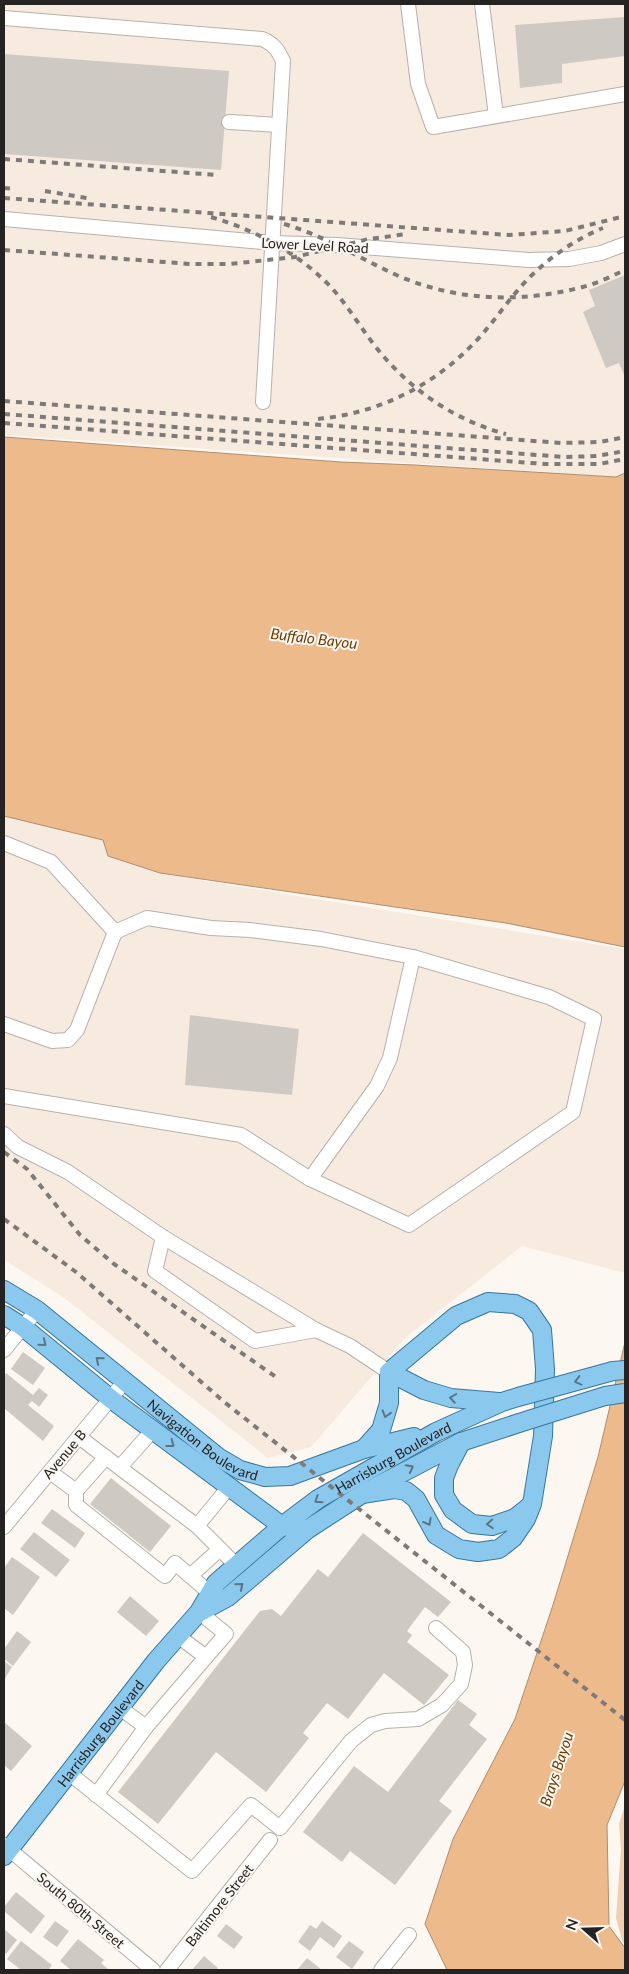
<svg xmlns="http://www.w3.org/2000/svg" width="629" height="1974" viewBox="0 0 629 1974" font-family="Lato,sans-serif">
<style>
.built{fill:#f7ebe0}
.green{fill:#efceb1}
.water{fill:#edba8c;stroke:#b18d6c}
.building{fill:#cfc9c4}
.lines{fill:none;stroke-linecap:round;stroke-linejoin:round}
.minor-casing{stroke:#b7b1ac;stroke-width:16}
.major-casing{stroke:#35779e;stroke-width:20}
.minor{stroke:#fff;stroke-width:14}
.major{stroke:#8bc8ee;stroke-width:18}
.rail{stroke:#7d7a77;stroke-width:4;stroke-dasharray:6 6;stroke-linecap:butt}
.major-bridge-casing{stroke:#35779e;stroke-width:20;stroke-linecap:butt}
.major-bridge{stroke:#8bc8ee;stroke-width:18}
.oneway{stroke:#587688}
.labels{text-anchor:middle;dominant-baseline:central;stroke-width:4;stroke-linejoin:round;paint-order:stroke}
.street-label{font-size:14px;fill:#252321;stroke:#fdf7f2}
.water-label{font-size:15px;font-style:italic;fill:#6a3c00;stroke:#fdf7f2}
</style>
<rect width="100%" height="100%" fill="#fdf7f2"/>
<g class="built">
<path d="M4,4h621v469l-9,4 -612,-42z"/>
<path d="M4,810l103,31v15l55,18 463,75v324l-103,-27 -117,92 -94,109 -43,11 -205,-161 -59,-37z"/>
</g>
<path class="green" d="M625,1805v140l-3,-5 -6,-22 5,-69 -2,-25z"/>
<g class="water">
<path d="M4,437l337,25 74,3 201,12 9,-4v474l-119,-24 -346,-50 -52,-17 -5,-16 -99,-24z"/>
<path d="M625,1342v439l-18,44 2,101 16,22v22h-178l-22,-46 28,-85 62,-120 38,-114 45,-148z"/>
</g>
<g class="building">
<path d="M625,17v39l-63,8v19l-42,5 -5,-63z"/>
<path d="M4,54l225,17 -8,99 -217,-16z"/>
<path d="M625,275v102l-6,-14 -13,5 -23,-56 12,-6 -6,-16z"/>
<path d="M190,1015l109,14 -7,66 -107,-10z"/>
<path d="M23,1352l22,16 -12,17 -22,-16z"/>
<path d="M6,1373l27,22 6,-7 9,7 -9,12 -7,-6 -4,4 26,21 -11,15 -39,-33v-32z"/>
<path d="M111,1478l60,48 -21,26 -60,-48z"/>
<path d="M52,1509l33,24 -10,15 -34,-25z"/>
<path d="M34,1532l36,28 -14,17 -36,-28z"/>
<path d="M363,1533l88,69 -13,15 -13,-10 -18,24 5,4 -5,7 42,33 -25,30 -40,-32 -36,46 -21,-16 -24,30 6,5 -43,54 -50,-40 -58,72 -40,-32 142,-181 12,-2 9,7 37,-47 10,8z"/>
<path d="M12,1557l28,20 -27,38 -9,-7v-40z"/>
<path d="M130,1596l29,25 -13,15 -29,-24z"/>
<path d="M17,1631l14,11 -18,24 -9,-7v-10z"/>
<path d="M4,1661l8,6 -8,13z"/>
<path d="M458,1700l19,14 -8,11 18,14 -48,62 13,10 -57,74 -45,-34 -8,11 -39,-30 51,-66 34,26z"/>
<path d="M4,1722l28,24 -21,25 -7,-6z"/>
<path d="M16,1892l29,24 -14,18 -27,-23v-4z"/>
<path d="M55,1921l14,10 -12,16 -14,-10z"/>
<path d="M322,1921l20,15 -8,12 -14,-11 -10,14 -12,-9 12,-17 6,4z"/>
<path d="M226,1924l17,13 -9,12 -17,-13z"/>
<path d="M4,1929l13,11 -11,14 -2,-2z"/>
<path d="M78,1939l26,21 -3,3 8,7h-38l-11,-9z"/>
<path d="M21,1941l31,24 -4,5h-27l-14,-11z"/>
<path d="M349,1941l15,11 -12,17 -16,-12z"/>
<path d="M204,1956l14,12 -2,2h-24z"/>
<path d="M307,1958l15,12h-25z"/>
</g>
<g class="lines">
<defs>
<g id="minor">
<path d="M408,4l10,80 15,43 192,-33"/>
<path d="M482,4l14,112"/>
<path d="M4,18l258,21c12,5 16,11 21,22l-20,341"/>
<path d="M229,122l50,3"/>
<path d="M4,219l269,24 64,2 192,15 40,-1 32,-6 24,-9"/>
<path d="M4,843l47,19 64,70 -38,98 -9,10 -16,1 -48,-17"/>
<path d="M115,932l32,-14 64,10 39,2 71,9 92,18 136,40 45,22 -21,93 -164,113 -99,-46"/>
<path d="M4,1096l237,39 69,44 67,-93 13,-28 23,-101"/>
<path d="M4,1134l14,13 50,25 95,65 153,93 -61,11 -100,-70 8,-34"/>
<path d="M316,1330l34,16 39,26"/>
<path d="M4,1350l33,-40"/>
<path d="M79,1437l118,89"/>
<path d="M120,1467l33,-37"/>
<path d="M50,1472l26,19v14l89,71 10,-13 35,30"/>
<path d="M229,1487l-32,39 39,39"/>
<path d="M76,1491l30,-34"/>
<path d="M4,1527l121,-146"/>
<path d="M190,1576l30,-27"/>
<path d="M199,1612l27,22 -20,23"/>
<path d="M120,1708l26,19"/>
<path d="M69,1773l123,98 59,-66 29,23 71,-87 20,-16 14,-4 33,-2 24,-14 19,-21 4,-19 -2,-13 -27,-24"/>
<path d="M96,1795l50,-68 60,-70 -28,-21"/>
<path d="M4,1845l149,125"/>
<path d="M167,1970l103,-130"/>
<path d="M381,1970l28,-35"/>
</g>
<g id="major">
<path id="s1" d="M4,1290l33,20 181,147 22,13 25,7 25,-1 74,-27 50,-12"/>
<path d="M4,1315l19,12 88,72 171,127 26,3"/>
<path d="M389,1372l35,18 27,8 48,4"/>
<path d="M461,1442l-12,23 -5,13v17l9,15 19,14 20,2 23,-8 15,-12"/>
<path d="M362,1494l32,-5 12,2 10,8 20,36 23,14 19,3 21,-3 14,-11 13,-19 6,-15 11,-68 2,-67 -3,-39 -13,-19 -14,-7 -27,-2 -32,14 -67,56v31l-8,27 -17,19"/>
<path d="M200,1612l28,-15 80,-68 54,-35 99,-52 58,-19"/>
<path id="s2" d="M4,1856l152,-195 43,-49 17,-29 66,-57 36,-27 118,-67 66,-30 16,-5"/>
</g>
</defs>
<use href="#minor" class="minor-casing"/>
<use href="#major" class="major-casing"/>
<use href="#minor" class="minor"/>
<use href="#major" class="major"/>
<g class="rail">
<path d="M4,159l213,16"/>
<path d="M4,188l12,1"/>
<path d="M45,191l42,7"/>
<path d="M4,198l505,37 56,-4 60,-15"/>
<path d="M211,217c43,13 82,33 115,65 19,19 32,42 49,64 33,42 78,74 131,88"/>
<path d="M284,224c38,11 72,32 108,49 62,29 132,31 198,12 12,-4 24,-10 35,-15"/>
<path d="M4,250l187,14h39l65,-7 74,-18 38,-5"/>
<path d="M4,401l557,42 39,-1 25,-5"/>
<path d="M4,414l560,43 33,-1 28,-5"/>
<path d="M318,419c62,-6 117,-34 159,-79 15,-16 27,-34 41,-50 22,-26 53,-49 85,-62"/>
<path d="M4,423l541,41h54l26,-5"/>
<path d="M4,1152l23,17 53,66 34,29 162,113"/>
<path d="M4,1219l72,53 147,129 402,319"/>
</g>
<defs>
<g id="major-bridge">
<path d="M518,1397l95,-26 12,-1"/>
<path d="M519,1423l86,-27 20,-3"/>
</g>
</defs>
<use href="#major-bridge" class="major-bridge-casing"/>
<use href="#major-bridge" class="major-bridge"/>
</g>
<defs><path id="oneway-chevron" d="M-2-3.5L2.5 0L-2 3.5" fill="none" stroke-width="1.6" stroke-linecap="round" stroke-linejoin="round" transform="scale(1.25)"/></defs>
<g class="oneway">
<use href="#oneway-chevron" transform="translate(43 1343) rotate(39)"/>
<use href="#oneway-chevron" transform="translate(99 1360) rotate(-141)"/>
<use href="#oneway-chevron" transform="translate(578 1381) rotate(165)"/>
<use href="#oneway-chevron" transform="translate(453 1398) rotate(-171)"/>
<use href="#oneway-chevron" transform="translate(386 1414) rotate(107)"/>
<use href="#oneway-chevron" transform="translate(171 1444) rotate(37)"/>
<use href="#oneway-chevron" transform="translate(410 1468) rotate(-28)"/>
<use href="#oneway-chevron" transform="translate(318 1500) rotate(146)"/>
<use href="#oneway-chevron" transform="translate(428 1522) rotate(61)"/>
<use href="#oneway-chevron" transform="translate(490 1524) rotate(176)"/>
<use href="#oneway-chevron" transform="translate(240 1586) rotate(-40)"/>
</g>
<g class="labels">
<g class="street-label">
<text transform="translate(315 245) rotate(3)">Lower Level Road</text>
<text stroke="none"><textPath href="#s1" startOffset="250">Navigation Boulevard</textPath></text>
<text transform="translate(64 1454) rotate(-50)">Avenue B</text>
<text stroke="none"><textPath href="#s2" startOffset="564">Harrisburg Boulevard</textPath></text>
<text stroke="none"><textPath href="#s2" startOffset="156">Harrisburg Boulevard</textPath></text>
<text transform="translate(219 1905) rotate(-52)">Baltimore Street</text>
<text transform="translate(81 1910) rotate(40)">South 80th Street</text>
</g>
<g class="water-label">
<text transform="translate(314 638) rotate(7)">Buffalo Bayou</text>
<text transform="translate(556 1769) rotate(-72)">Brays Bayou</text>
</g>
</g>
<rect width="629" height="1974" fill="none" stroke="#252321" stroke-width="10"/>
<g transform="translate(584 1929) rotate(290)" stroke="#fdf7f2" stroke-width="4" paint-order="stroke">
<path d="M0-4L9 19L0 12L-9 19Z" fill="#252321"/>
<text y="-8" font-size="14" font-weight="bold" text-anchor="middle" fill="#252321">N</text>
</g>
</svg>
